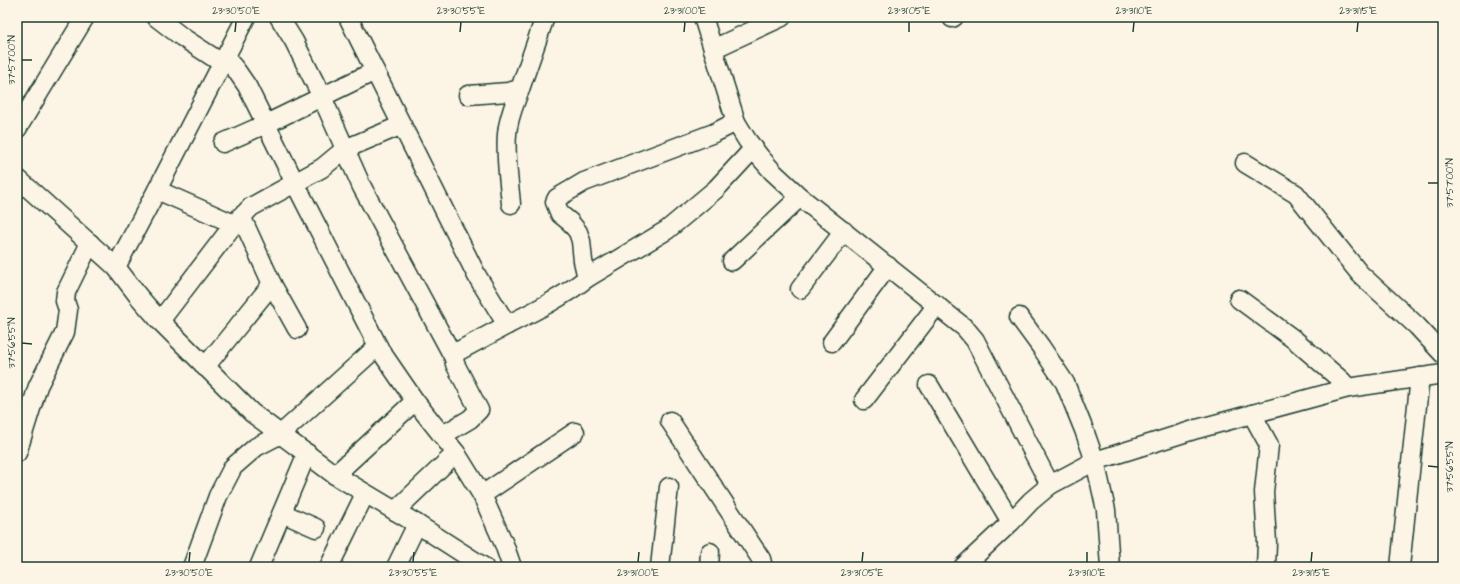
<svg xmlns="http://www.w3.org/2000/svg" width="1460" height="584" viewBox="0 0 1460 584" font-family="'Architects Daughter',sans-serif">
<style>
.lines{fill:none;stroke-linecap:round;stroke-linejoin:round}
.minor-casing{stroke:#1f3d34;stroke-width:21}
.minor{stroke:#fcf5e5;stroke-width:18}
.ticks{fill:none;stroke:#1f3d34;stroke-width:1.5}
.neatline{fill:none;stroke:#1f3d34;stroke-width:1.5}
.ticks-label{font-size:10px;text-anchor:middle;fill:#1f3d34}
</style>
<rect width="100%" height="100%" fill="#fcf5e5"/>
<filter id="ink" filterUnits="userSpaceOnUse"><feTurbulence type="fractalNoise" baseFrequency=".025" numOctaves="2"/><feDisplacementMap in="SourceGraphic" scale="8" xChannelSelector="R" yChannelSelector="G"/><feConvolveMatrix kernelMatrix="1 2 1 2 8 2 1 2 1" color-interpolation-filters="sRGB"/></filter>
<g filter="url(#ink)">
<g class="lines">
<defs>
<g id="minor">
<path d="M156,17l26,20 40,26"/>
<path d="M279,17l15,24 28,56 40,90 92,171"/>
<path d="M348,17l129,259 30,49 -52,28 -1,5 1,6 24,46 -9,9 -27,16"/>
<path d="M703,17l33,105 11,18 13,17 13,15 27,25 165,131 10,12 75,145"/>
<path d="M952,18l2,-1"/>
<path d="M713,49l69,-32"/>
<path d="M225,57l11,13 11,16 48,97 85,167 35,51 41,52 26,42 22,49 8,23"/>
<path d="M468,95l40,-3 12,-3 25,-72"/>
<path d="M17,129l68,-112"/>
<path d="M223,143l43,-19 109,-53"/>
<path d="M1245,163l51,31 64,80 57,52 26,28"/>
<path d="M17,178l99,89 23,30 21,24 92,92 83,62 82,49 67,43"/>
<path d="M157,190l77,34"/>
<path d="M511,204c-2,-23 -6,-47 -4,-70 1,-16 8,-31 13,-45"/>
<path d="M241,216l31,68 25,45"/>
<path d="M732,261l68,-64"/>
<path d="M116,267l41,-77 89,-173"/>
<path d="M587,278l80,-48 49,-41 38,-41"/>
<path d="M800,289l44,-58"/>
<path d="M1239,299l57,42 46,40 6,7"/>
<path d="M1019,317l22,30 24,36 19,47 11,31 11,49 4,57"/>
<path d="M160,321l71,-93 20,-21 71,-39 23,-19 57,-24"/>
<path d="M507,325c28,-14 56,-28 80,-47l-4,-17 -2,-20 -3,-9 -8,-10 -10,-8 -5,-12 2,-4 27,-16 130,-49 22,-11"/>
<path d="M832,342l56,-76"/>
<path d="M205,367l67,-83"/>
<path d="M929,385l82,137"/>
<path d="M864,400l73,-95"/>
<path d="M1252,414l17,31 -5,47 3,51 -1,24"/>
<path d="M670,421l91,138 2,8"/>
<path d="M17,453l21,-67 27,-54 3,-22 -3,-9 1,-9 24,-49"/>
<path d="M335,475l80,-74"/>
<path d="M482,495l93,-63"/>
<path d="M395,511l61,-58"/>
<path d="M282,513l34,15"/>
<path d="M192,567l26,-71 15,-29 23,-20 25,-13 97,-88"/>
<path d="M259,567l48,-114"/>
<path d="M329,567l36,-73"/>
<path d="M396,567l21,-43"/>
<path d="M660,567l9,-80"/>
<path d="M709,567l1,-15"/>
<path d="M963,567l48,-45 20,-21 19,-16 45,-24 102,-32 151,-41 95,-14"/>
<path d="M1400,567l20,-190"/>
</g>
</defs>
<use href="#minor" class="minor-casing"/>
<use href="#minor" class="minor"/>
</g>
</g>
<path class="ticks" d="M235,32l1,-10M460,32l1,-10M684,32l1,-10M909,32v-10M1133,32l1,-10M1357,32l1,-10M22,60h10M1428,183h10M22,343l10,1M1428,466l10,1M189,562l1,-10M413,562l1,-10M638,562l1,-10M862,562l1,-10M1087,562v-10M1311,562l1,-10"/>
<rect width="1460" height="584" fill="none" stroke="#fcf5e5" stroke-width="44"/>
<rect x="22" y="22" width="1416" height="540" class="neatline"/>
<g class="ticks-label">
<text x="236" y="14">23°30'50"E</text>
<text x="461" y="14">23°30'55"E</text>
<text x="685" y="14">23°31'00"E</text>
<text x="909" y="14">23°31'05"E</text>
<text x="1134" y="14">23°31'10"E</text>
<text x="1358" y="14">23°31'15"E</text>
<text transform="translate(11 60) rotate(-90)" y="4">37°57'00"N</text>
<text transform="translate(1449 183) rotate(-90)" y="4">37°57'00"N</text>
<text transform="translate(11 343) rotate(-90)" y="4">37°56'55"N</text>
<text transform="translate(1449 467) rotate(-90)" y="4">37°56'55"N</text>
<text x="189" y="576">23°30'50"E</text>
<text x="413" y="576">23°30'55"E</text>
<text x="638" y="576">23°31'00"E</text>
<text x="862" y="576">23°31'05"E</text>
<text x="1087" y="576">23°31'10"E</text>
<text x="1311" y="576">23°31'15"E</text>
</g>
</svg>
